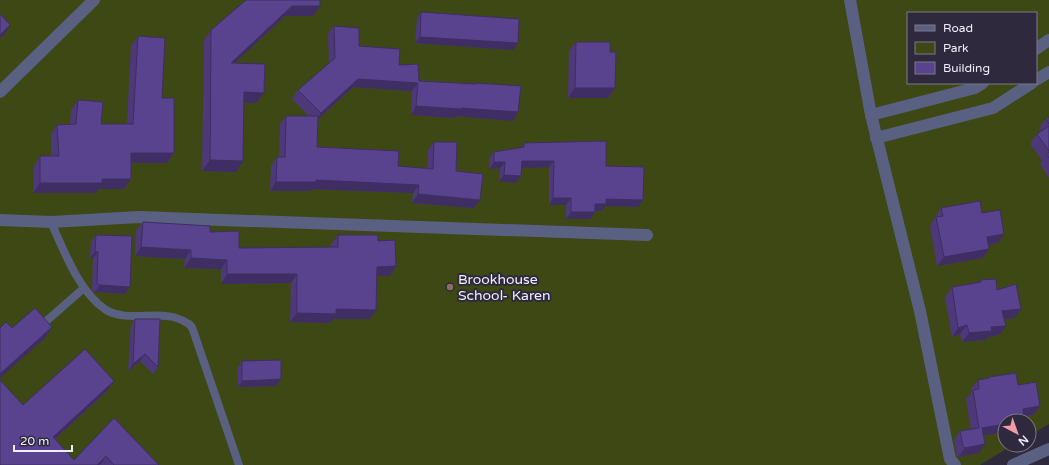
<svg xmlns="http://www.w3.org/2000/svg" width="1049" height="465" viewBox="0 0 1049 465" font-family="'Varela Round',sans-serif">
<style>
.green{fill:#3e4815;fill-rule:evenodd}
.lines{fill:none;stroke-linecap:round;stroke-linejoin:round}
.lane{stroke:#596082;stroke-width:8}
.street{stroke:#596082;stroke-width:12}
.wall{fill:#4d397a}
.shaded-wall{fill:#3e2e63}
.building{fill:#59428e;stroke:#3e2e63}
.education-dot{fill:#8d6e63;stroke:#2e293c;stroke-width:1.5}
.labels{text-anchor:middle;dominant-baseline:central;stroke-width:4;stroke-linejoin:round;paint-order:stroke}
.poi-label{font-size:14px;fill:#f0eefa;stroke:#2e293c;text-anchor:start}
</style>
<rect width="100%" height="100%" fill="#2e293c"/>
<path class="green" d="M0,0h1049v424l-20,12v-15h-24v24h8l-33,20h-980zM908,13h128v70h-128z"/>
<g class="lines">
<g class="lane">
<path d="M51,222c13,29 28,70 55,88 23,14 58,-3 81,13 3,1 5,4 6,7l46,135"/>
<path d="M43,324l41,-36"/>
</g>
<g class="street">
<path d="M850,0l21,115 49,196 30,148 5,6"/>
<path d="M1036,49l13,-9"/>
<path d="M1036,80l13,-8"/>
<path d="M0,92l94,-92"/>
<path d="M871,115l104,-27 8,-5"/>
<path d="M876,138l117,-30 39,-25"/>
<path d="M0,220l51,2 88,-5 508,18"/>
<path d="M1013,465l36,-16"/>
</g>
</g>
<g class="wall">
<path d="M246,0l67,16h-28l-51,47 30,30 -8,10h-12l-1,58 -7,11 -34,-1 2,-131 7,-10z"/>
<path d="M421,12l97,31 -5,7 -98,-7 2,-24z"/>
<path d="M334,26l25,20 40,19 20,16 56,3 1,-1 37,38 -57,-5 -1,2 -44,-3 1,-24 -59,-4 -35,32 -1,28 81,19 29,3 1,-19 6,-8 22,29 18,37 -62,-5 1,-10 -101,-4 -2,2h-40l1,-25 6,-9h2l1,-33 6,-8h23l-17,-17 6,-9 31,-27 -1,-29z"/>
<path d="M138,36l24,62 12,55 -7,10h-36l-7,26h-26l-2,4h-63l1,-27 6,-10h11v-22l6,-9 13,-1 1,-14 7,-10 23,24h26l4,-78z"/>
<path d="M576,42l34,10 5,36 -7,10h-40l1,-47z"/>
<path d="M1049,117v61l-9,-14 2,-4 -12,-16 7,-10 4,-3 -2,-3 7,-9z"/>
<path d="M524,143l82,23 32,41 -33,-1 -3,5h-7l-5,8h-24v-14h-17v-38l-28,1v8l-5,7 -17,-2 1,-13 -10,1 -1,-10 5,-7 27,-4z"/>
<path d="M941,208l57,35 -9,2 -6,13 -46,8 -7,-40z"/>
<path d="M143,222l67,10 29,16 92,-1v-3l7,-9 40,6 18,25 -6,10h-13l-7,43h-37l-3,4 -40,-1 1,-39 -70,1v-15l-37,-1 1,-9 -50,-3 1,-25z"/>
<path d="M96,235l34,52 -5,7 -30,-2 -3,-2 1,-32h-3l1,-16z"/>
<path d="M980,280l17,10 24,19 -7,9 -10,1 -5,16 -11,2 -3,3 -23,2 -2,-8 -8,3 -7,-40 7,-10 27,-5z"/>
<path d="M135,319l23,48 -5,7 -13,-13 -12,10 3,-46z"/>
<path d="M242,361l34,25 -38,1 -1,-19z"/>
<path d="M989,377l29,8 22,21 -7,9 -9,1 -40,20 -5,17 -21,4 -1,-1 -3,-16 6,-9 11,-2 -5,-30 6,-7 -1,-3 7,-9 10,-1z"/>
<path d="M0,380l23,25 84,-14 -52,48 19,21 40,-42 45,47h-159z"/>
</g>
<g class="shaded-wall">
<path d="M292,6h28l-7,10h-28l-62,58 8,-11z"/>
<path d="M10,25l-6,10 -4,3v-3z"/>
<path d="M420,37l98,6 -5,7 -98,-7z"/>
<path d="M358,79l60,4 -6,8 -59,-4 -38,35 6,-9z"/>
<path d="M575,88h40l-7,10h-40z"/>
<path d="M244,92l20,1 -8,10h-19z"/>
<path d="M416,106l45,2 57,4 -5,9 -57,-5 -1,2 -44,-3z"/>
<path d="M131,153h43l-7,10h-43z"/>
<path d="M210,160l33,1 -7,11 -34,-1z"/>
<path d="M522,161h32l-5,6 -32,1z"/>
<path d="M494,162h11l-5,6 -10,1z"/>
<path d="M504,175l17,1 -5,7 -17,-2z"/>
<path d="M102,179h29l-7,10h-26l-2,4h-63l7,-10z"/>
<path d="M316,180l103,5 -6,8 -101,-4 -2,2h-40l6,-9z"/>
<path d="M418,194l62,6 -6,8 -62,-5z"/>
<path d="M553,198h18l-5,7h-17z"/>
<path d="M606,199l37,1 -5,7 -33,-1 -3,5 -12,-1 5,-6z"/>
<path d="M571,212h24l-5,7h-24z"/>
<path d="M1004,234l-6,9 -17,3 6,-9z"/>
<path d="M141,247l50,3 -6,9 -50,-3z"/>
<path d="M989,249l-6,9 -46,8 7,-9z"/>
<path d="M95,252h3l-5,6h-3z"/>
<path d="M191,258l36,2 -6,9 -37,-1z"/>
<path d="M396,266l-6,10h-19l6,-9z"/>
<path d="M227,274h70l-6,9 -70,1z"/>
<path d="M100,285l30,2 -5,7 -30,-2z"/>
<path d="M336,309l40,1 -6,9h-37l-3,4 -40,-1 7,-9z"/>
<path d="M1021,309l-7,9 -19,2 7,-9z"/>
<path d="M967,325l-7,9 -8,3 6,-9z"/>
<path d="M1006,326l-7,9 -11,2 -3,3 -23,2 7,-9 22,-6z"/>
<path d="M52,327l-7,11 -45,40v-4z"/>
<path d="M145,354l-5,7 -12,10 5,-7z"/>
<path d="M281,379l-5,7 -38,1 4,-6z"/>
<path d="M114,381l-7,10 -62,57 8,-11z"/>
<path d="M1040,406l-7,9 -17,3 7,-9z"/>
<path d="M1005,424v8l-29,5 6,-9z"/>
<path d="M985,444l-6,9 -21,4 7,-9z"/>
<path d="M106,456l-6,9h-3z"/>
</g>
<g class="building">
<path d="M246,0h74v6h-28l-61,57 34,1 -1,29 -20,-1 -1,69 -33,-1 1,-130z"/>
<path d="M421,12l98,7 -1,24 -98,-6z"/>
<path d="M0,14l10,11 -10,10z"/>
<path d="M334,26l25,2v18l41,3 -1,16 19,-1 1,17 57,3v-1l45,3 -3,26 -57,-4v1l-45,-3 2,-23 -60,-4 -37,34 -23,-23 37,-32z"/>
<path d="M138,36l27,2 -3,60h12v55h-43v26h-29v4h-62v-27h19l-2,-31 19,-1 2,-24 25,2 -2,22h32z"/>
<path d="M576,42h34v10h6l-1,36h-40z"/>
<path d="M286,116h32l-1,31 82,4 -1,15 35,3 1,-27h23l-1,29 27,3 -3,26 -62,-6 1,-9 -103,-5v2h-40l1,-25h8z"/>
<path d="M1049,117v7l-3,-5z"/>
<path d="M1049,126v25l-12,-17z"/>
<path d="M606,141v25l38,1 -1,33 -37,-1v5h-11v8h-24v-14h-18l1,-37h-32l-1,15 -17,-1 1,-13h-11v-10l30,-5v-4z"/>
<path d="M1049,152v6l-3,-4z"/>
<path d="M980,201l2,12 18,-3 4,24 -17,3 2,12 -45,8 -8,-40 7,-1 -2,-8z"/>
<path d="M143,222l67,4v6l29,-1v17l99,-1v-12h40v6l17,-1 1,26 -19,1 -1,43 -40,-1v5l-39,-1v-39h-70v-14l-36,-2v-8l-50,-3z"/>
<path d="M96,235l36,1 -2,51 -30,-2 -3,-2 1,-31h-3z"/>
<path d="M996,279l1,11 19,-6 5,25 -19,2 4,15 -15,1 1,4 -23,2 -2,-8 -9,3 -6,-41 29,-5 -1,-2z"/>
<path d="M35,308l17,19 -52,47v-46l6,-6 6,6z"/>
<path d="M135,319h25l-2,48 -13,-13 -12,10z"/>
<path d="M85,349l29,32 -61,56 21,23 40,-42 45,47h-45l-8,-9 -9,9h-96l-1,-1v-84l23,25z"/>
<path d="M281,360v19l-39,2v-20z"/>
<path d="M1016,373l2,12 18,-3 4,24 -17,3 1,12h-19v3l-23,4 3,16 -20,4 -2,-2 -3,-15 19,-3 -6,-38 6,-1 -1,-9 11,-2v-1z"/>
</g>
<circle class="education-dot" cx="450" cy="287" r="4"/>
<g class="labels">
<g class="poi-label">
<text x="458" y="279">Brookhouse<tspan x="458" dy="16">School- Karen</tspan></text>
</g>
</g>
<rect x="907" y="12" width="130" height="72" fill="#2e293c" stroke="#7c7888"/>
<rect x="915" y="25" width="20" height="6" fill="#596082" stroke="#7c7888"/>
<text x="943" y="32" font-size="12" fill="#f0eefa">Road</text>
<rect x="915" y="42" width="20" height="12" fill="#3e4815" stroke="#7c7888"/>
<text x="943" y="52" font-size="12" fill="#f0eefa">Park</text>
<rect x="915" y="62" width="20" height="12" fill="#59428e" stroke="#7c7888"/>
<text x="943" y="72" font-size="12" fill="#f0eefa">Building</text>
<g transform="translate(1017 433) rotate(139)"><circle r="19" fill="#2e293c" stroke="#7c7888"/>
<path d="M0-3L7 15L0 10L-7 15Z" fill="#f49aa6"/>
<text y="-6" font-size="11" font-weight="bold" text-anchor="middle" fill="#f0eefa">N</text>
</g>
<path d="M14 445v6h58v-6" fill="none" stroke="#f0eefa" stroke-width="2"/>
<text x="20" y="445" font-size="12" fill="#f0eefa" stroke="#2e293c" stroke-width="3" paint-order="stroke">20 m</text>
</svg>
